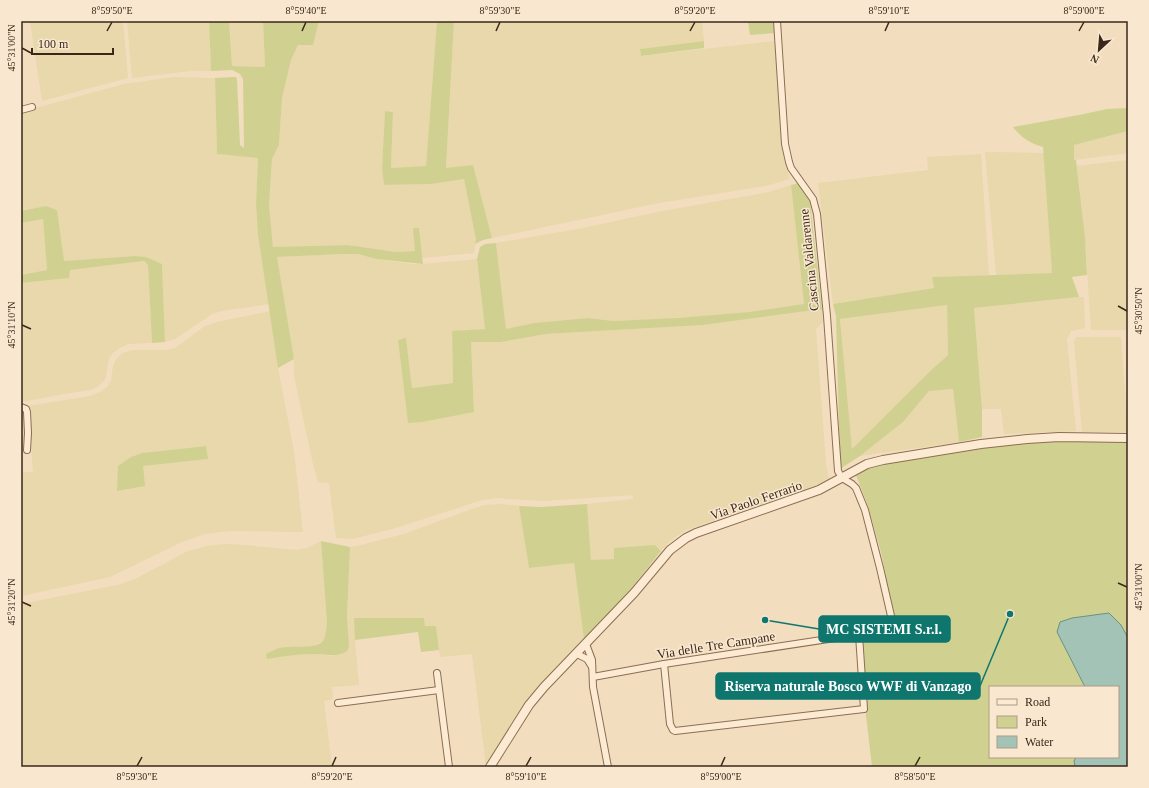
<svg xmlns="http://www.w3.org/2000/svg" width="1149" height="788" viewBox="0 0 1149 788" font-family="Georgia,serif">
<style>
.farmland{fill:#e8d8ab;fill-rule:evenodd}
.green{fill:#d0d191;fill-rule:evenodd}
.water{fill:#a2c3b6;stroke:#689283}
.lines{fill:none;stroke-linecap:round;stroke-linejoin:round}
.minor-casing{stroke:#8c6d55;stroke-width:8}
.tertiary-casing{stroke:#8c6d55;stroke-width:10}
.minor{stroke:#fcebd2;stroke-width:6}
.tertiary{stroke:#fcebd2;stroke-width:8}
.ticks{fill:none;stroke:#3a271b;stroke-width:1.5}
.labels{text-anchor:middle;dominant-baseline:central;stroke-width:3;stroke-linejoin:round;paint-order:stroke}
.street-label{font-size:13px;fill:#3a271b;stroke:#f9e8cf}
.leader{fill:none;stroke:#0f766e;stroke-width:1.5}
.callout-dot{fill:#0f766e;stroke:#f9e8cf;stroke-width:1.5}
.callout{fill:#0f766e;stroke:#0f766e;stroke-width:1.5}
.callout-label{font-size:14px;text-anchor:middle;font-weight:bold;fill:#fff}
.neatline{fill:none;stroke:#3a271b;stroke-width:1.5}
.ticks-label{font-size:10px;text-anchor:middle;fill:#3a271b}
</style>
<rect width="100%" height="100%" fill="#f2ddbe"/>
<g class="farmland">
<path d="M30,21h93l5,57 -86,23z"/>
<path d="M127,21h82l2,50h-20l-59,7z"/>
<path d="M229,21h34l2,46 -33,-1z"/>
<path d="M319,21h118l-11,146 -35,1 2,-56 -8,-1 -3,57 2,17 48,-1 32,-5 12,61 -2,13 -52,5 -3,-30h-5l2,23 -20,1 -48,-7 -75,2 -4,-42 3,-46 7,-14 3,-47 9,-38 7,-15 15,-1z"/>
<path d="M454,21h248l2,20 -64,8 1,7 134,-15 8,104 6,34 -23,7 -107,17 -167,35 -19,-73 -27,4z"/>
<path d="M174,77l41,1 2,76 41,3 -2,46 2,32 12,69 -48,7 -10,3 -37,25 -10,3 -3,-78 -28,-8 -71,5 -6,-51 -11,-4 -25,5v-99l103,-28z"/>
<path d="M1128,131v22l-54,7v-15z"/>
<path d="M985,152l59,1 8,120 -56,2z"/>
<path d="M981,154l8,121 -57,2 2,11 -101,16 -15,-121 110,-13 -1,-13z"/>
<path d="M1128,160v170h-37l-6,-93 -8,-71z"/>
<path d="M791,185l13,119 -55,8 -77,7 -59,2 -25,-3 -54,5 -28,6 -10,-86 82,-14 84,-18 107,-19z"/>
<path d="M43,218l4,52 -26,5v-52z"/>
<path d="M342,254h16l18,5 36,5h11l54,-5 8,70 -33,3 1,51 -41,5 -6,-49 -8,1 10,83 66,-12 -3,-69h30l45,-8 157,-9 119,-16 1,13 -7,7 10,135 3,15 -26,12 -115,38 -10,6 -10,8 -7,8 -6,-6 -41,14 -23,2 -4,-57 46,-5v-4l-90,6 -47,-3 -14,2 -86,28 -43,11 -17,-1 -7,-55 -11,-1 -5,-18 -19,-88v-17l-17,-102z"/>
<path d="M144,261l4,4 4,78 -24,1 -8,4 -7,5 -4,5 -3,19 -2,4 -7,6 -7,3 -26,4 -43,8v-119l48,-5v-8z"/>
<path d="M1079,297h5l1,31 -14,3 -4,8 9,92 -72,3 -3,-25h-19l-8,-101z"/>
<path d="M947,305l1,50 -20,18 -76,77 -12,-131z"/>
<path d="M271,311l7,57 16,83 9,81 -73,-1 -26,3 -24,9 -70,34 -89,19v-124h12l-5,-66 62,-10 10,-4 7,-5 4,-6 2,-15 3,-7 7,-6 10,-3h34l8,-2 30,-22 12,-4zM206,446l1,13 -64,7 -12,-9 11,-4z"/>
<path d="M1077,337h44l7,95h-46l-8,-91z"/>
<path d="M953,389l6,53 -99,14 43,-34 26,-31z"/>
<path d="M23,410l2,7 2,19 -4,13h-2v-38z"/>
<path d="M500,504l19,2 10,62 45,-5 10,77 -51,54 -47,73 -14,-113 -32,3 -4,-31h-11l-1,-8 -69,19v3l4,45 -27,2 1,12 -9,2 8,66h-311v-163l101,-20 15,-6 51,-27 19,-5 18,-2 20,1 51,5 11,-2 14,-7 6,82 -1,11 -3,7 -6,4 -50,14 25,-5h26l14,2 15,-30 3,-79 11,-2 43,-11 68,-25 13,-4z"/>
</g>
<g class="green">
<path d="M209,21h20l3,45 33,1 -2,-46h56l-6,24h-15l-7,15 -9,38 -3,47 -7,14 -3,46 4,42 75,-2 48,7 19,-1 -2,-23h6l4,36 -47,-5 -18,-5h-16l-65,3 17,102 -16,9 -20,-133 -2,-32 2,-45 -41,-4 -2,-76 18,-1h3l1,3 3,65 4,3 -1,-69 -3,-5 -8,-4 -21,1z"/>
<path d="M437,21h17l-8,147 27,-3 19,73 -9,2 -8,4 1,-4 -12,-61 -32,5 -48,1 -2,-17 3,-57 8,1 -2,56 35,-2z"/>
<path d="M748,21h25l2,12 -25,2z"/>
<path d="M704,41v7l-63,8 -1,-7z"/>
<path d="M1128,108v23l-54,14v15h2l9,77 2,38 -15,2 7,20 -105,11 8,101v28l-23,5 -6,-53 -24,2 -26,31 -43,34 -20,13 -4,-153 -3,-12 101,-16 -2,-11 120,-4 -9,-126c-12,-3 -23,-10 -30,-20l66,-12 28,-6zM947,305l1,50 -20,18 -76,76 -12,-130z"/>
<path d="M800,183l10,18 12,108 -119,16 -157,9 -45,8h-30l3,70 -52,10 -14,1 -10,-83 8,-2 6,50 41,-5 -1,-52 33,-2 -8,-70 3,-12 5,-3 11,-1 10,86 28,-6 54,-5 25,3 65,-3 71,-6 55,-8 -13,-119z"/>
<path d="M46,206l11,4 7,51 70,-5 12,1 16,7 3,78 -13,1 -4,-78 -4,-4 -74,9 -1,8 -48,5v-8l26,-5 -4,-51 -22,4v-12z"/>
<path d="M1128,437v330h-256l-8,-69 -4,-63 36,-4 -14,-75 -14,-50 -14,-36 129,-26zM990,687h128v70h-128z"/>
<path d="M206,446l2,13 -65,7 2,20 -28,5 1,-25 13,-9 11,-4z"/>
<path d="M587,504l4,56 23,-1v-11l41,-3 6,6 -36,45 -41,44 -10,-77 -45,5 -10,-62 22,1z"/>
<path d="M321,541l29,6 -3,71 2,28c-1,4 -2,6 -6,7 -10,4 -18,1 -28,1 -17,0 -32,2 -48,5l-1,-5c5,-2 9,-5 14,-6 11,-3 36,2 43,-7 3,-5 3,-13 4,-18z"/>
<path d="M354,618h70l1,8h11l3,24 -18,2 -3,-20 -63,8z"/>
</g>
<path class="water" d="M1109,613l12,12 7,13v129h-53l-1,-6 2,-4h42v-70h-33l-28,-55 3,-10 12,-4z"/>
<g class="lines">
<defs>
<g id="minor">
<path d="M21,110l11,-3"/>
<path d="M21,407l5,2 1,3 1,21 -1,17"/>
<path d="M586,644l6,16 1,27 15,80"/>
<path d="M577,654l10,5 5,8"/>
<path d="M664,664l6,60 3,6 2,1 189,-22 -5,-74"/>
<path d="M437,673l12,94"/>
<path d="M593,677l71,-13 230,-35 -14,-61 -15,-58 -9,-22 -4,-4 -10,-6 -4,-7 -11,-155 -10,-102 -4,-15 -22,-31 -2,-6 -4,-18 -8,-123"/>
<path d="M338,703l101,-13"/>
</g>
<path id="tertiary" d="M490,767l39,-62 15,-18 90,-94 36,-43 16,-12 10,-5 123,-43 48,-26 16,-4 98,-16 46,-5 32,-2 69,1"/>
</defs>
<use href="#minor" class="minor-casing"/>
<use href="#tertiary" class="tertiary-casing"/>
<use href="#minor" class="minor"/>
<use href="#tertiary" class="tertiary"/>
</g>
<path class="ticks" d="M107,31l5,-9M302,31l4,-9M496,31l4,-9M690,31l5,-9M885,31l4,-9M1079,31l5,-9M22,48l9,5M1118,306l9,5M22,325l9,4M1118,583l9,4M22,602l9,4M137,766l5,-9M332,766l4,-9M526,766l5,-9M721,766l4,-9M915,766l5,-9"/>
<g class="labels">
<g class="street-label">
<text transform="translate(809 260) rotate(-96)">Cascina Valdarenne</text>
<text transform="translate(756 500) rotate(-19)">Via Paolo Ferrario</text>
<text transform="translate(716 645) rotate(-9)">Via delle Tre Campane</text>
</g>
</g>
<path class="leader" d="M765 620L819 629M1010 614L980 686"/>
<g class="callout-dot">
<circle cx="765" cy="620" r="4"/>
<circle cx="1010" cy="614" r="4"/>
</g>
<g class="callout">
<rect x="819" y="616" width="131" height="26" rx="4"/>
<rect x="716" y="673" width="264" height="26" rx="4"/>
</g>
<g class="callout-label">
<text x="884" y="634">MC SISTEMI S.r.l.</text>
<text x="848" y="691">Riserva naturale Bosco WWF di Vanzago</text>
</g>
<rect width="1149" height="788" fill="none" stroke="#f9e8cf" stroke-width="44"/>
<rect x="989" y="686" width="130" height="72" fill="#f9e8cf" stroke="#ad9b87"/>
<rect x="997" y="699" width="20" height="6" fill="#fcebd2" stroke="#ad9b87"/>
<text x="1025" y="706" font-size="12" fill="#3a271b">Road</text>
<rect x="997" y="716" width="20" height="12" fill="#d0d191" stroke="#ad9b87"/>
<text x="1025" y="726" font-size="12" fill="#3a271b">Park</text>
<rect x="997" y="736" width="20" height="12" fill="#a2c3b6" stroke="#ad9b87"/>
<text x="1025" y="746" font-size="12" fill="#3a271b">Water</text>
<g transform="translate(1099 50) rotate(206)" stroke="#f9e8cf" stroke-width="3" paint-order="stroke">
<path d="M0-3L7 15L0 10L-7 15Z" fill="#3a271b"/>
<text y="-6" font-size="11" font-weight="bold" text-anchor="middle" fill="#3a271b">N</text>
</g>
<path d="M32 48v6h81v-6" fill="none" stroke="#3a271b" stroke-width="2"/>
<text x="38" y="48" font-size="12" fill="#3a271b" stroke="#f9e8cf" stroke-width="3" paint-order="stroke">100 m</text>
<rect x="22" y="22" width="1105" height="744" class="neatline"/>
<g class="ticks-label">
<text x="112" y="14">8°59'50"E</text>
<text x="306" y="14">8°59'40"E</text>
<text x="500" y="14">8°59'30"E</text>
<text x="695" y="14">8°59'20"E</text>
<text x="889" y="14">8°59'10"E</text>
<text x="1084" y="14">8°59'00"E</text>
<text transform="translate(11 48) rotate(-90)" y="4">45°31'00"N</text>
<text transform="translate(1138 311) rotate(-90)" y="4">45°30'50"N</text>
<text transform="translate(11 325) rotate(-90)" y="4">45°31'10"N</text>
<text transform="translate(1138 587) rotate(-90)" y="4">45°31'00"N</text>
<text transform="translate(11 602) rotate(-90)" y="4">45°31'20"N</text>
<text x="137" y="780">8°59'30"E</text>
<text x="332" y="780">8°59'20"E</text>
<text x="526" y="780">8°59'10"E</text>
<text x="721" y="780">8°59'00"E</text>
<text x="915" y="780">8°58'50"E</text>
</g>
</svg>
